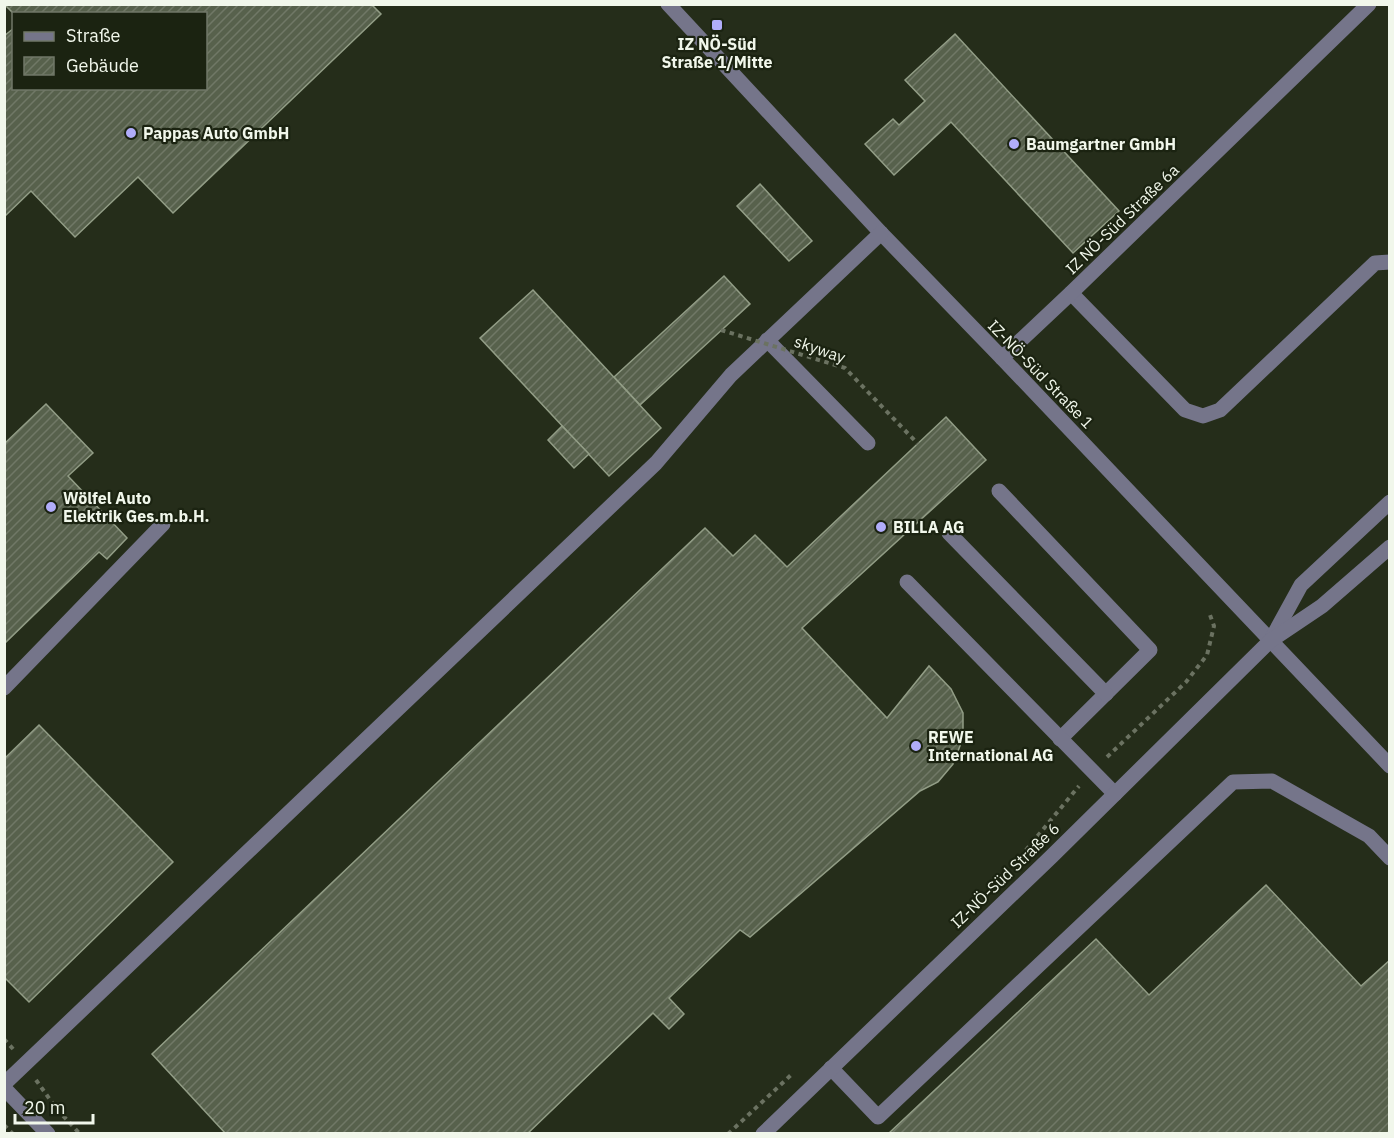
<svg xmlns="http://www.w3.org/2000/svg" width="1394" height="1138" font-family="'IBM Plex Sans',sans-serif">
	<style>
		.building { fill: url(#building-hatch); stroke: #929d86; stroke-width: 1.5 }
		.lines { fill: none; stroke-linecap: round; stroke-linejoin: round }
		.path { stroke: #6b7261; stroke-width: 4; stroke-dasharray: 4.5 4.5; stroke-linecap: butt }
		.minor { stroke: #75758a; stroke-width: 15 }
		.path-bridge { stroke: #6b7261; stroke-width: 4; stroke-dasharray: 4.5 4.5; stroke-linecap: butt }
		.poi-dot { fill: #b1adfa; stroke: #1b2311; stroke-width: 2 }
		.labels { text-anchor: middle; dominant-baseline: central; stroke-width: 4.5; stroke-linejoin: round; paint-order: stroke }
		.poi-label { font-size: 16px; font-weight: bold; fill: #f1f7eb; stroke: #1b2311; text-anchor: start }
		.street-label { font-size: 16px; fill: #f1f7eb; stroke: #1b2311 }
	</style>
	<defs>
		<pattern id="building-hatch" width="6" height="6" patternUnits="userSpaceOnUse" patternTransform="scale(1.5)"><rect width="6" height="6" fill="#57614c"/><path d="M-1 1l2-2M0 6l6-6M5 7l2-2" fill="none" stroke="#707866"/></pattern>
	</defs>
	<rect width="100%" height="100%" fill="#252d1a"/>
	<g class="building">
		<path d="M4,4H371L381,14L173,213L138,177L75,237L31,191L4,217V36L14,28V88H206V14H14Z"/>
		<path d="M955,34L1119,211L1073,253L951,122L894,175L865,144L893,119L899,125L925,101L905,80Z"/>
		<path d="M760,184L812,241L789,261L737,206Z"/>
		<path d="M724,276L750,304L640,405L614,377Z"/>
		<path d="M533,290L661,428L609,476L480,338Z"/>
		<path d="M46,404L93,453L68,476L127,538L107,559L99,552L4,644V444Z"/>
		<path d="M946,417L986,460L802,628L887,718L929,666L951,689L963,713V738L953,764L938,782L920,791L750,937L740,930L669,998L684,1014L669,1029L653,1013L527,1134H226L152,1054L705,528L733,556L755,535L787,567Z"/>
		<path d="M562,426L589,454L574,468L548,440Z"/>
		<path d="M39,725L173,862L29,1002L4,977V759Z"/>
		<path d="M1266,885L1361,986L1390,960V1134H888L1096,939L1149,995Z"/>
	</g>
	<g class="lines">
		<g class="path">
			<path d="M1107,757L1186,682L1207,655L1214,626L1210,615"/>
			<path d="M1026,850L1079,786"/>
			<path d="M4,1039L14,1050"/>
			<path d="M36,1080L56,1108L80,1134"/>
			<path d="M4,1125L13,1134"/>
			<path d="M728,1134L791,1075"/>
		</g>
		<g class="minor">
			<path d="M668,4L881,233L1002,358L1390,766"/>
			<path d="M1071,293L1185,410L1203,416L1220,410L1375,263L1390,262"/>
			<path d="M767,340L868,443"/>
			<path d="M1002,358L1071,293L1369,4"/>
			<path d="M999,491L1150,650L1060,739"/>
			<path d="M949,533L1106,694"/>
			<path d="M907,582L1115,794"/>
			<path d="M1272,638L1301,585L1390,502"/>
			<path d="M4,688L163,524"/>
			<path d="M831,1068L878,1117L1233,782L1272,781L1369,836L1390,858"/>
			<path d="M4,1084L656,463L731,375L881,233"/>
			<path d="M4,1088L48,1134"/>
			<path d="M763,1134L1052,856L1270,641L1322,606L1390,547"/>
		</g>
		<path class="path-bridge" d="M721,330L845,368L918,444"/>
	</g>
	<g class="poi-dot">
		<rect x="711" y="19" width="12" height="12" rx="3"/>
		<circle cx="131" cy="133" r="6"/>
		<circle cx="1014" cy="144" r="6"/>
		<circle cx="51" cy="507" r="6"/>
		<circle cx="881" cy="527" r="6"/>
		<circle cx="916" cy="746" r="6"/>
	</g>
	<g class="labels">
		<g class="poi-label">
			<text x="717" y="44" text-anchor="middle">IZ NÖ-Süd<tspan x="717" dy="18">Straße 1/Mitte</tspan></text>
			<text x="143" y="133">Pappas Auto GmbH</text>
			<text x="1026" y="144">Baumgartner GmbH</text>
			<text x="63" y="498">Wölfel Auto<tspan x="63" dy="18">Elektrik Ges.m.b.H.</tspan></text>
			<text x="893" y="527">BILLA AG</text>
			<text x="928" y="737">REWE<tspan x="928" dy="18">International AG</tspan></text>
		</g>
		<g class="street-label">
			<text transform="translate(1122 219) rotate(-44)">IZ NÖ-Süd Straße 6a</text>
			<text transform="translate(820 349) rotate(19)">skyway</text>
			<text transform="translate(1041 374) rotate(46)">IZ-NÖ-Süd Straße 1</text>
			<text transform="translate(1005 875) rotate(-44)">IZ-NÖ-Süd Straße 6</text>
		</g>
	</g>
	<rect width="1394" height="1138" fill="none" stroke="#f1f7eb" stroke-width="12"/>
	<rect x="12" y="12" width="195" height="78" fill="#1b2311" stroke="#717868" stroke-width="1.5"/>
	<rect x="24" y="32" width="30" height="9" fill="#75758a" stroke="#717868" stroke-width="1.5"/>
	<text x="66" y="42" font-size="18" fill="#f1f7eb">Straße</text>
	<rect x="24" y="57" width="30" height="18" fill="url(#building-hatch)" stroke="#717868" stroke-width="1.5"/>
	<text x="66" y="72" font-size="18" fill="#f1f7eb">Gebäude</text>
	<path d="M15 1114v9h78v-9" fill="none" stroke="#f1f7eb" stroke-width="3"/>
	<text x="24" y="1114" font-size="18" fill="#f1f7eb" stroke="#1b2311" stroke-width="4.5" paint-order="stroke">20 m</text>
</svg>
